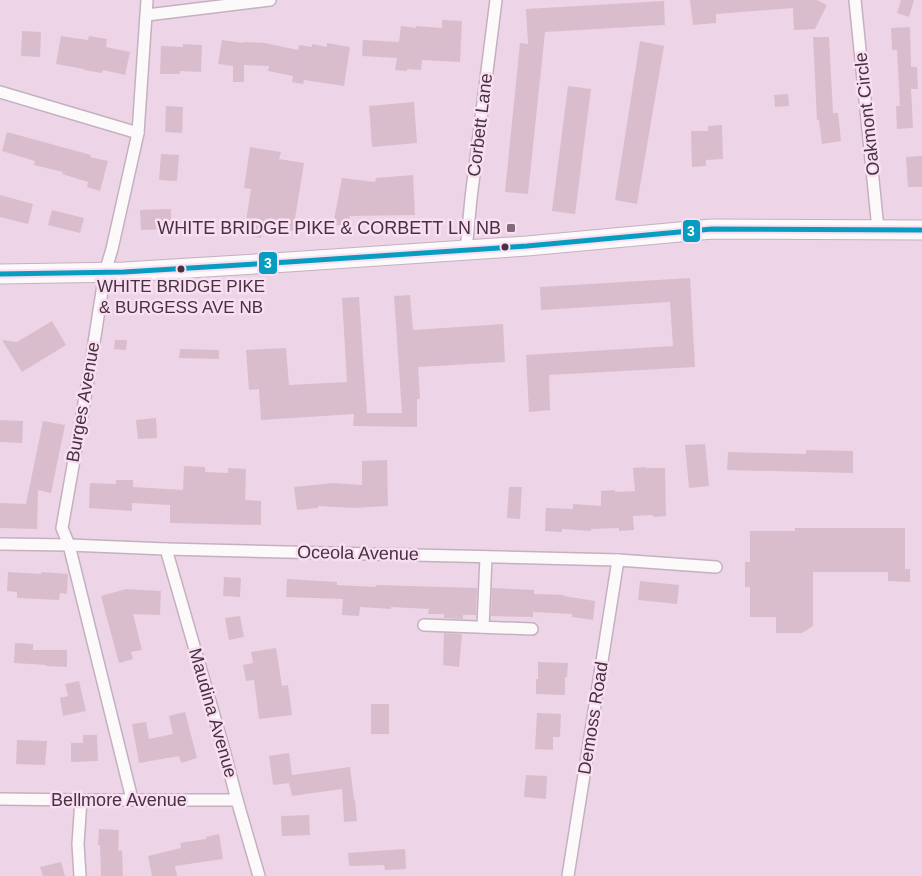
<svg xmlns="http://www.w3.org/2000/svg" width="922" height="876" font-family="Arial,sans-serif">
	<style>
		.building { fill: #dabdcd }
		.lines { fill: none; stroke-linecap: round; stroke-linejoin: round }
		.minor-casing { stroke: #c4b1bf; stroke-width: 14 }
		.primary-casing { stroke: #c4b1bf; stroke-width: 21 }
		.minor { stroke: #fcf9fb; stroke-width: 11 }
		.primary { stroke: #fcf9fb; stroke-width: 19 }
		.bus-1-casing { stroke: #fadef2; stroke-width: 9 }
		.bus-1 { stroke: #079dc0; stroke-width: 5 }
		.poi-dot { fill: #806b7a; stroke: #fadef2; stroke-width: 2 }
		.bus-dot { fill: #453340; stroke: #fadef2; stroke-width: 2 }
		.labels { text-anchor: middle; dominant-baseline: central; stroke-width: 5; stroke-linejoin: round; paint-order: stroke }
		.bus-label { font-size: 17px; fill: #453340; stroke: #fadef2 }
		.street-label { font-size: 18px; fill: #453340; stroke: #fadef2 }
		.poi-label { font-size: 18px; fill: #453340; stroke: #fadef2; text-anchor: end }
		.line-badge { stroke: #fadef2; stroke-width: 2 }
		.badge-label { font-size: 14px; text-anchor: middle; font-weight: bold; fill: #fff }
	</style>
	<rect width="100%" height="100%" fill="#eed4e7"/>
	<g class="building">
		<path d="M690,0H817L827,5L815,29L794,30L793,8L716,14V23L693,25Z"/>
		<path d="M901,0H914L909,17L897,13Z"/>
		<path d="M664,1L665,25L545,32L528,194L505,192L520,43L528,44L526,9Z"/>
		<path d="M442,20L462,21L460,62L422,60L421,70L407,69V71L395,70L397,58L362,56L363,40L399,42L401,26L416,28V26L442,28Z"/>
		<path d="M910,27L911,67H917L918,89H911L913,128L897,129L896,106H900L897,50H892L891,28Z"/>
		<path d="M22,31L41,32L40,57L21,56Z"/>
		<path d="M61,36L88,40L89,36L107,39L106,47L130,52L125,75L103,70L102,73L84,70V69L56,64Z"/>
		<path d="M813,37H829L833,113H838L841,141L822,144L819,120H817Z"/>
		<path d="M222,40L243,43V42L265,43L298,50L299,45L312,47V44L327,47V43L350,47L344,86L304,80L303,84L292,82L293,76L268,71L269,66L244,65V82H233V66L218,64Z"/>
		<path d="M640,41L664,46L637,204L615,200Z"/>
		<path d="M183,44L202,45L201,72L180,71V74H160L161,46L183,47Z"/>
		<path d="M568,86L591,89L575,214L552,211Z"/>
		<path d="M788,94L789,106L775,107L774,95Z"/>
		<path d="M414,102L417,143L372,147L369,106Z"/>
		<path d="M166,106L183,107L182,133L165,132Z"/>
		<path d="M722,125L723,159L706,160V166L692,167L691,131H708V126Z"/>
		<path d="M7,132L91,155L90,157L108,161L100,191L87,187L88,182L62,174L63,172L34,165L35,161L2,151Z"/>
		<path d="M250,147L281,152L279,159L304,163L293,231L263,227L261,238L244,235L251,189L244,188Z"/>
		<path d="M161,154L179,155L177,181L159,180Z"/>
		<path d="M922,156V187H908L906,157Z"/>
		<path d="M413,175L415,215L350,216L348,225H333L342,178L375,182L376,178Z"/>
		<path d="M0,195L33,204L28,224L0,217Z"/>
		<path d="M171,209V229L141,230L140,210Z"/>
		<path d="M52,210L84,218L80,233L48,225Z"/>
		<path d="M690,278L695,367L549,375L550,410L529,412L526,355L673,346L670,302L541,310L540,287Z"/>
		<path d="M410,295L413,330L503,324L505,362L418,367L420,399H417V427L353,426L354,414L261,420L259,389L249,390L246,350L286,348L289,385L347,382L342,298L359,297L367,413H402L394,296Z"/>
		<path d="M52,321L66,345L22,372L2,340L17,342Z"/>
		<path d="M115,340H127L126,350L114,349Z"/>
		<path d="M180,349L219,350V359L179,358Z"/>
		<path d="M156,418L157,438L138,439L136,420Z"/>
		<path d="M0,420L23,421L22,443L0,442Z"/>
		<path d="M43,421L65,425L51,493L38,490L37,529L0,528V503L26,504Z"/>
		<path d="M705,444L709,486L689,488L685,445Z"/>
		<path d="M806,450L853,451V473L727,470L728,452L806,454Z"/>
		<path d="M387,460L388,506L353,508L318,506V508L297,510L294,487L333,483L362,485V461Z"/>
		<path d="M184,466L205,467V472L228,473V468L246,469L245,500L261,501V525L170,523V505L132,503V511L89,508L90,483L116,484V480H133V487L183,490Z"/>
		<path d="M646,467V468H665L666,516L653,517V515L633,516L634,530L619,531V528L591,529V531L562,529V532L545,531L546,508L573,509V504L601,506V491L615,490V492L635,491L633,468Z"/>
		<path d="M509,487H522L520,519L507,518Z"/>
		<path d="M795,528H905V569H910V582L888,581V572H813V626L802,633H776V617H750V587H745V562H750V531H795Z"/>
		<path d="M8,572L41,574V572L68,574L67,594L60,593L59,600L17,598V592L7,591Z"/>
		<path d="M224,577L241,578L240,597L223,596Z"/>
		<path d="M287,579L337,582V585L376,587V585L477,588L476,615H463V619L444,618V614H428L429,609L391,607V609L360,607L359,616L342,615L343,599L286,597Z"/>
		<path d="M640,581L679,585L677,604L638,600Z"/>
		<path d="M492,588L534,590V594L564,595V596L595,601L593,620L572,617V614L533,612V617L491,616Z"/>
		<path d="M126,589L161,591L160,615L133,614L142,650L131,652L133,659L119,663L101,596Z"/>
		<path d="M240,616L244,637L229,640L225,618Z"/>
		<path d="M444,633L462,634L459,667L443,665Z"/>
		<path d="M15,643L33,644V650H67V667L46,666V665L14,663Z"/>
		<path d="M276,648L282,686L288,685L292,715L259,719L254,680L246,681L243,665L253,663L251,652Z"/>
		<path d="M538,662L568,663L567,677H565V695L536,694V679H538Z"/>
		<path d="M79,681L86,711L63,716L60,698L68,696L65,684Z"/>
		<rect x="371" y="704" width="18" height="30"/>
		<path d="M185,712L197,758L181,763L179,756L139,763L132,724L146,722L149,739L173,734L169,716Z"/>
		<path d="M537,713L561,714L560,737H553V750L535,749Z"/>
		<path d="M83,735H97L98,761L71,762V743H83Z"/>
		<path d="M17,740L47,741L45,765L16,764Z"/>
		<path d="M289,753L292,775L350,767L354,800L355,799L357,821L344,822L342,789L292,796L289,783L273,785L269,756Z"/>
		<path d="M526,775L547,776L546,799L524,797Z"/>
		<path d="M309,815L310,835L282,836L281,816Z"/>
		<path d="M99,829L119,830L118,851L122,850L123,876H101L100,845H98Z"/>
		<path d="M219,834L223,859L175,866L177,876H152L148,856L181,848L180,843L206,839V837Z"/>
		<path d="M405,849L406,869L385,870L384,865L349,866L348,853Z"/>
		<path d="M61,862L65,876H43L40,867Z"/>
	</g>
	<g class="lines">
		<defs>
			<g id="minor">
				<path d="M855,0L878,229"/>
				<path d="M147,15L270,0"/>
				<path d="M0,92L138,133"/>
				<path d="M466,250L471,198L496,0"/>
				<path d="M0,544L69,545L166,549L618,560L716,567"/>
				<path d="M166,549L224,750L237,800L259,876"/>
				<path d="M424,625L532,629"/>
				<path d="M483,627L486,557"/>
				<path d="M0,799L81,800H237"/>
				<path d="M132,799L69,545L62,528L89,375L105,272L112,249L138,133L147,0"/>
				<path d="M80,876L78,844L81,800"/>
				<path d="M568,876L618,560"/>
			</g>
			<path id="primary" d="M0,274L124,272L288,262L527,246L712,229L922,230"/>
		</defs>
		<use href="#minor" class="minor-casing"/>
		<use href="#primary" class="primary-casing"/>
		<use href="#minor" class="minor"/>
		<use href="#primary" class="primary"/>
		<defs>
			<path id="bus-1" d="M0,274L124,272L288,262L527,246L712,229L922,230"/>
		</defs>
		<use href="#bus-1" class="bus-1-casing"/>
		<use href="#bus-1" class="bus-1"/>
	</g>
	<rect class="poi-dot" x="506" y="223" width="10" height="10" rx="2.5"/>
	<g class="bus-dot">
		<circle cx="505" cy="247" r="4.5"/>
		<circle cx="181" cy="269" r="4.5"/>
	</g>
	<g class="labels">
		<g class="bus-label">
			<text x="181" y="286">WHITE BRIDGE PIKE<tspan x="181" dy="21">&amp; BURGESS AVE NB</tspan></text>
		</g>
		<g class="street-label">
			<text transform="translate(867 114) rotate(-96)">Oakmont Circle</text>
			<text transform="translate(480 125) rotate(-83)">Corbett Lane</text>
			<text transform="translate(83 402) rotate(-80)">Burges Avenue</text>
			<text transform="translate(358 553) rotate(1)">Oceola Avenue</text>
			<text transform="translate(213 713) rotate(74)">Maudina Avenue</text>
			<text transform="translate(593 718) rotate(-81)">Demoss Road</text>
			<text x="119" y="800">Bellmore Avenue</text>
		</g>
		<g class="poi-label">
			<text x="501" y="228">WHITE BRIDGE PIKE &amp; CORBETT LN NB</text>
		</g>
	</g>
	<g class="line-badge">
		<rect x="682" y="219" width="19" height="24" rx="5" fill="#079dc0"/>
		<rect x="258" y="251" width="20" height="24" rx="5" fill="#079dc0"/>
	</g>
	<g class="badge-label">
		<text x="691" y="236">3</text>
		<text x="268" y="268">3</text>
	</g>
</svg>
